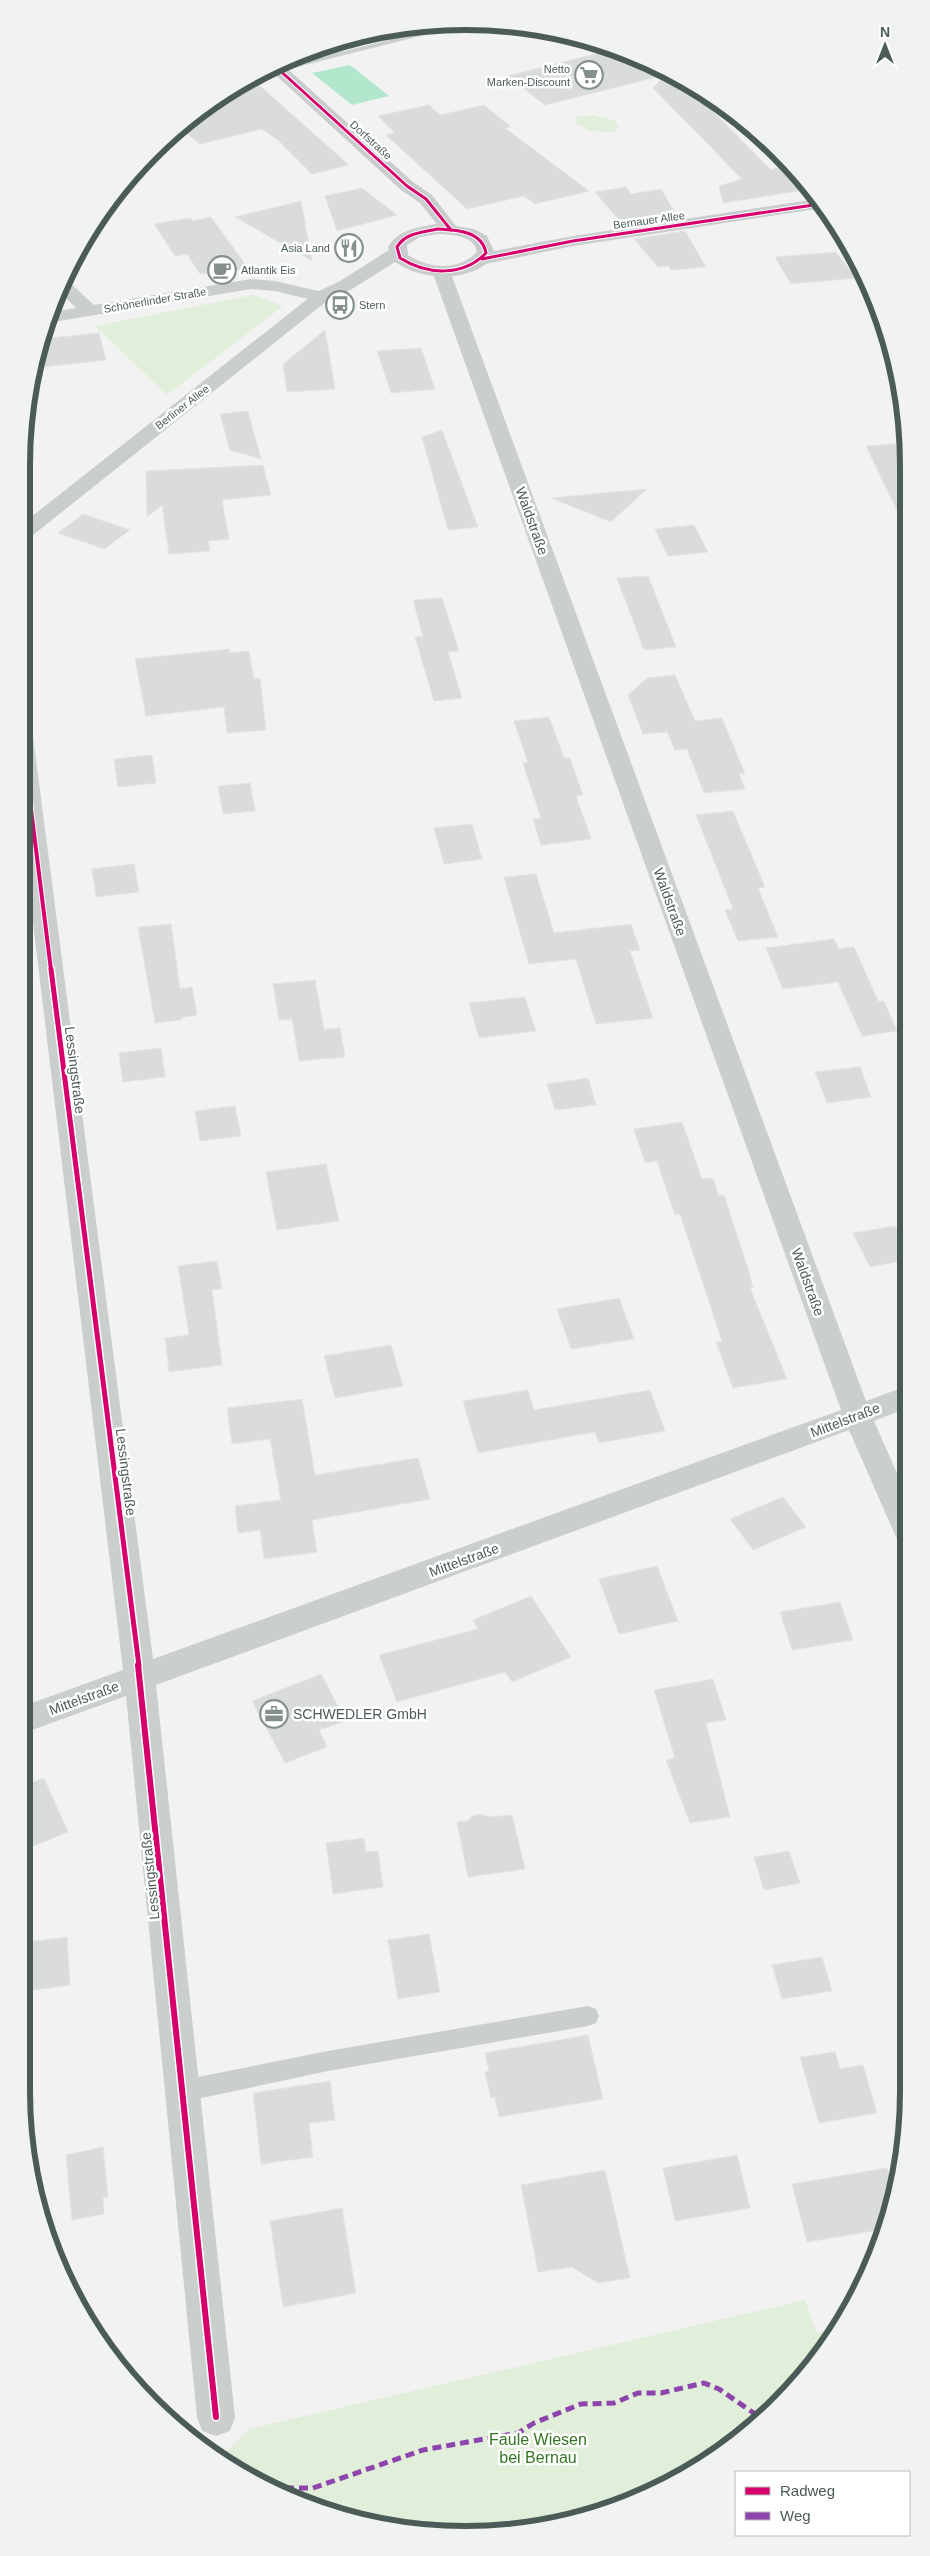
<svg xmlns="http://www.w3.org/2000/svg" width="930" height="2556" font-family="Helvetica,sans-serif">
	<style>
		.green { fill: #e0eeda }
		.water { fill: #b3e7cd }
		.building { fill: #dadbdb; stroke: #e4e4e4 }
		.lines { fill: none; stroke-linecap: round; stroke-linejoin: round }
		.lane { fill: #cacecd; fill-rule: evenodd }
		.street { fill: #cacecd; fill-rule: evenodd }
		.secondary { fill: #cacdcd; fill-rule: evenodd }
		.quiet { stroke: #8e44ad; stroke-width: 5; stroke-dasharray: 9 5; stroke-linecap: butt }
		.cycleway-far3-casing { stroke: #fff; stroke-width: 5 }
		.cycleway-far2-casing { stroke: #fff; stroke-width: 6 }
		.cycleway-far1-casing { stroke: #fff; stroke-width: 8 }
		.cycleway-casing { stroke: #fff; stroke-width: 9 }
		.cycleway-far3 { stroke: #d6006c; stroke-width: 3 }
		.cycleway-far2 { stroke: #d6006c; stroke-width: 4 }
		.cycleway-far1 { stroke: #d6006c; stroke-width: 5 }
		.cycleway { stroke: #d6006c; stroke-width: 6 }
		.labels { text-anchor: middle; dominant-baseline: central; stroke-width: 5; stroke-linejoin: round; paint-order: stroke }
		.far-poi-label { font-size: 11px; fill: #4b5c58; stroke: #fff; text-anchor: end }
		.far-street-label { font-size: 11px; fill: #4b5c58; stroke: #fff }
		.street-label { font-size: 14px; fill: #4b5c58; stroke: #fff }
		.poi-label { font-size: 14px; fill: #4b5c58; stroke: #fff; text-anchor: start }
		.near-park-label { font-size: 16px; fill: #347623; stroke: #fff }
		.rim { fill: none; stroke: #4b5c58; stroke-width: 6 }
	</style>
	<rect width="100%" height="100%" fill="#f2f2f2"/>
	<g class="green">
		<path d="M593,115L615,121L619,128L613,132L590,131L577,124L576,117Z"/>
		<path d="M253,295L283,306L167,395L95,326Z"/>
		<path d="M805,2300L817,2333L838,2328L817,2361L711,2460L635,2501L552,2526L407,2531L323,2511L243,2475L221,2457L249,2429Z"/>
	</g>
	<path class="water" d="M350,65L389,96L352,105L312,73Z"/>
	<g class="building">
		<path d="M611,50L665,75L545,105L507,76Z"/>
		<path d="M666,75L686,84L771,170L789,164L799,173L810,189L723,203L719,186L742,179L653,88Z"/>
		<path d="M250,77L349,165L312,174L279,141L262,129L200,144L179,127Z"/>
		<path d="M429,105L440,115L484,105L511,127L505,128L589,191L535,204L524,196L467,209L386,135L395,133L378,116Z"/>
		<path d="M626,187L631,194L661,189L678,218L624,226L595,192Z"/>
		<path d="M362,188L397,215L337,231L325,196Z"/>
		<path d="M301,201L312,261L235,217Z"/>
		<path d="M211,217L248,268L208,276L205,273L200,274L187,254L175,256L154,224L191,218L193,221Z"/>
		<path d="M685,231L706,267L671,270L669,266L658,267L634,239Z"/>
		<path d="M836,252L856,278L791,284L775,257Z"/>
		<path d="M325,330L335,389L287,392L283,364Z"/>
		<path d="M99,333L106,360L34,368L41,339Z"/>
		<path d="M421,348L435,389L391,393L377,351Z"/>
		<path d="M248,411L261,459L230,450L220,414Z"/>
		<path d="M442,430L478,527L448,530L422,437Z"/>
		<path d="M905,443V527L866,446Z"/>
		<path d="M263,465L271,495L222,500L229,539L208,541L210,551L169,554L162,505L147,517L146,471Z"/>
		<path d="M647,489L611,522L551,498Z"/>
		<path d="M83,514L130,530L104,549L58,533Z"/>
		<path d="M694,525L708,552L668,556L655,529Z"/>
		<path d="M648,576L676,647L644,650L617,578Z"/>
		<path d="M442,598L459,651L448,652L462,698L434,701L415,637L423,636L413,600Z"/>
		<path d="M230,649V653L249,651L254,679L260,678L266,730L227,733L224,707L146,716L135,659Z"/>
		<path d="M675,675L695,721L722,718L745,774H739L745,789L704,793L687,749L675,750L667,732L643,734L628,695L647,678Z"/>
		<path d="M549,717L564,758H570L583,795L576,796L591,839L541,845L533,819L541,818L523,763L528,762L514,721Z"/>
		<path d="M152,755L156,783L118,787L114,759Z"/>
		<path d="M250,783L255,811L223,814L218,786Z"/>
		<path d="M733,811L765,887L758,888L778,937L738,941L725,910L733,909L696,815Z"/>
		<path d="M472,824L482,859L444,864L434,828Z"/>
		<path d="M134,864L139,892L96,897L92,869Z"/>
		<path d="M536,874L554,933L631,924L640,950L630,951L653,1018L596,1024L576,959L529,964L504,877Z"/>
		<path d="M171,924L180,989L192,987L197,1015L184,1017L180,1020L155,1023L138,927Z"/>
		<path d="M834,939L839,949L854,947L878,1001H884L897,1031L862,1036L838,982L783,989L766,948Z"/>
		<path d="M315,980L324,1029L340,1028L345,1057L299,1061L292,1019L279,1020L273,984Z"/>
		<path d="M525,997L536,1031L479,1038L469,1003Z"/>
		<path d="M161,1048L165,1077L123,1082L119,1053Z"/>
		<path d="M860,1067L871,1097L827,1103L815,1072Z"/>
		<path d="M588,1078L596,1105L555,1110L547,1084Z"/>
		<path d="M235,1106L241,1136L200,1141L195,1111Z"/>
		<path d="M682,1122L702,1179L713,1178L719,1196L724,1195L749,1272L753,1288H750L787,1379L733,1388L716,1342L722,1341L680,1214L675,1215L657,1161L645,1163L634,1129Z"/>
		<path d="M326,1164L339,1221L277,1230L266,1172Z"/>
		<path d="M895,1226L907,1249V1260L870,1267L853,1233Z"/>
		<path d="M217,1261L222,1289L212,1290L222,1365L169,1372L165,1338L189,1335L178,1266Z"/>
		<path d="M619,1298L634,1339L571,1349L557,1309Z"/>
		<path d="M391,1345L403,1386L335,1398L324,1356Z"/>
		<path d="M528,1390L534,1410L650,1390L665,1431L599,1443L595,1432L478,1453L463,1401Z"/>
		<path d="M302,1399L315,1475L418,1458L430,1499L312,1520L317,1552L264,1559L260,1530L238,1533L235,1506L281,1500L270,1439L232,1444L227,1408Z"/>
		<path d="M783,1497L806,1527L753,1550L730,1519Z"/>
		<path d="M657,1566L678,1621L619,1634L599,1579Z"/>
		<path d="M531,1596L571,1657L512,1682L505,1672L397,1702L379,1655L478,1629L473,1620Z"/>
		<path d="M840,1602L853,1640L792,1650L780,1612Z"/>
		<path d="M321,1674L346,1721L319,1730L327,1747L285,1763L252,1701Z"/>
		<path d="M713,1679L726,1720L706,1723L730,1817L690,1823L666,1760L675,1758L654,1690Z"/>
		<path d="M44,1778L68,1832L21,1851V1787Z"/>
		<path d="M481,1814L489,1817L512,1815L525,1869L468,1877L457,1822L468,1821L472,1816Z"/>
		<path d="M364,1838L366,1852L378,1851L383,1887L333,1894L326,1843Z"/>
		<path d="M789,1851L800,1883L764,1890L754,1857Z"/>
		<path d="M429,1934L440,1992L398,1999L388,1940Z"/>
		<path d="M67,1937L70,1985L21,1992V1943Z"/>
		<path d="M822,1957L832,1991L782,1999L772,1965Z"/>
		<path d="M588,2035L603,2099L499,2117L495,2097L491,2098L485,2072L489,2071L485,2053Z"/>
		<path d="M835,2052L840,2069L863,2065L877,2113L819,2123L800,2057Z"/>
		<path d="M330,2081L335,2120L309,2123L313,2157L261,2164L253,2093Z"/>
		<path d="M103,2147L108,2197H103L104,2214L72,2220L66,2155Z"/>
		<path d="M737,2155L750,2208L675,2221L663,2168Z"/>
		<path d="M887,2168L895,2195L885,2229L807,2242L792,2184Z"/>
		<path d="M605,2170L630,2278L598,2283L572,2267L538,2272L521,2185Z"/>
		<path d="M342,2208L356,2293L283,2307L270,2221Z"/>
	</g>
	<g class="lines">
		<g class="lane">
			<path d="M472,23L277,72L272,69L453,24Z"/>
			<path d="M588,2006L596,2009L599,2016L596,2023L588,2026L328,2071L183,2102L175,2099L172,2091L175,2083L183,2080L328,2051Z"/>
		</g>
		<g class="street">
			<path d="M441,266L447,267L450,271L866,1401L907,1386V1408L874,1421L907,1496V1541L896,1537L849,1430L156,1685L235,2417L230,2431L216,2436L202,2431L197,2417L126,1696L21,1734V1707L123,1670L21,823V722L29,724L32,729L153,1659L841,1410L432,271L435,267Z"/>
			<path d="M63,279L67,280L94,305L251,279L275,281L327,293L330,297L327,301L321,302L275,291L251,289L47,323L51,312L76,308L59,291Z"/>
		</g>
		<path class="secondary" d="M281,63L413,182L432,195L456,226L474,229L487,236L494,251L573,236L817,199L823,208L573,246L486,264C460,283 420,279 395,262L352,289L327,301L28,539L21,541V525L315,293L340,281L389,250L388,247C399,229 418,227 437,224L420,203L401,190L269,69ZM438,234C453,235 474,235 477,252C459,271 429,269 408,255L407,245L420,237Z"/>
		<path class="quiet" d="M271,2488H313L423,2450L518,2433L534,2423L581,2404L614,2403L638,2393H661L704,2383L719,2389L758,2416"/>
		<defs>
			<g id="cycleway-far3">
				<path d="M275,66L407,186L426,199L451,230"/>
				<path d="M438,229C457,230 482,231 486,253C463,277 427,275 400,258L397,247C405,233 423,232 438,229Z"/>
				<path d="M482,259L573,241L820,204"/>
			</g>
			<path id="cycleway-far2" d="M21,729L51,970"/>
			<path id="cycleway-far1" d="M51,969L139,1666"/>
			<path id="cycleway" d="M138,1665L216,2417"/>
		</defs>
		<use href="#cycleway-far3" class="cycleway-far3-casing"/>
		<use href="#cycleway-far2" class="cycleway-far2-casing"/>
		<use href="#cycleway-far1" class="cycleway-far1-casing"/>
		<use href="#cycleway" class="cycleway-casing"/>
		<use href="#cycleway-far3" class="cycleway-far3"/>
		<use href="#cycleway-far2" class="cycleway-far2"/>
		<use href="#cycleway-far1" class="cycleway-far1"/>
		<use href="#cycleway" class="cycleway"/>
	</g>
	<defs>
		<symbol id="supermarket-ring" viewBox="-11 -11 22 22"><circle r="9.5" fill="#fff" stroke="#85908e" stroke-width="1.5"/><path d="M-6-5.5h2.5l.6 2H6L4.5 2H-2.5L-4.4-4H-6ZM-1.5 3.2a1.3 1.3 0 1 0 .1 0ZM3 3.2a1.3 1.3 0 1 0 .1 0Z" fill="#85908e"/></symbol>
		<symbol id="restaurant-ring" viewBox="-11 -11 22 22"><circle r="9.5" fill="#fff" stroke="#85908e" stroke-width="1.5"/><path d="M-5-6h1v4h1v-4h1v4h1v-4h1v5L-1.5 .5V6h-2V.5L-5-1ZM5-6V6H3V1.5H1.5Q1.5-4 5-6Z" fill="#85908e"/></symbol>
		<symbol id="cafe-ring" viewBox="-11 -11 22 22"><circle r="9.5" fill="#fff" stroke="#85908e" stroke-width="1.5"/><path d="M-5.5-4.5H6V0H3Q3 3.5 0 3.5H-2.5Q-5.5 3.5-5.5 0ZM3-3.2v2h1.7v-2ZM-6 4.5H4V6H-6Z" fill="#85908e"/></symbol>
		<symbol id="bus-ring" viewBox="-11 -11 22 22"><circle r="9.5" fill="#fff" stroke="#85908e" stroke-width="1.5"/><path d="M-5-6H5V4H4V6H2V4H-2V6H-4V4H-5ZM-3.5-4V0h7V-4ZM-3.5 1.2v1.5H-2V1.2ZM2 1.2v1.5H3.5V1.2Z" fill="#85908e"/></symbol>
		<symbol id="office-ring" viewBox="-11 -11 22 22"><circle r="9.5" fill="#fff" stroke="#85908e" stroke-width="1.5"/><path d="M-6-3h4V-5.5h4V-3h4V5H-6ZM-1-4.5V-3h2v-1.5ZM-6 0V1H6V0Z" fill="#85908e"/></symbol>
	</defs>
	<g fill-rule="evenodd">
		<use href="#supermarket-ring" x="573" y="59" width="32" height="32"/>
		<use href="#restaurant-ring" x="333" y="232" width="32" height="32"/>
		<use href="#cafe-ring" x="206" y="254" width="32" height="32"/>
		<use href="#bus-ring" x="324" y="289" width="32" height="32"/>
		<use href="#office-ring" x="258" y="1698" width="32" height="32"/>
	</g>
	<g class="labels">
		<g class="far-poi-label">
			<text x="570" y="69">Netto<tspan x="570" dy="13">Marken-Discount</tspan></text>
			<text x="330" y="248">Asia Land</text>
			<text x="241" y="270" text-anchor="start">Atlantik Eis</text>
			<text x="359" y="305" text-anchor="start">Stern</text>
		</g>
		<g class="far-street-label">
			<text transform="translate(371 140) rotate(42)">Dorfstraße</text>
			<text transform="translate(649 220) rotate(-8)">Bernauer Allee</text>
			<text transform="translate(155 300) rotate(-10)">Schönerlinder Straße</text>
			<text transform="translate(182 407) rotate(-38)">Berliner Allee</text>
		</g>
		<g class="street-label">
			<text transform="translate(532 521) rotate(70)">Waldstraße</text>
			<text transform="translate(670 902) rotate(70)">Waldstraße</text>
			<text transform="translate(75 1070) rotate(83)">Lessingstraße</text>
			<text transform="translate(808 1282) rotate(70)">Waldstraße</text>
			<text transform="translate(845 1420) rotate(-21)">Mittelstraße</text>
			<text transform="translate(126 1472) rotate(83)">Lessingstraße</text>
			<text transform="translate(464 1560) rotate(-20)">Mittelstraße</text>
			<text transform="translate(84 1698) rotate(-20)">Mittelstraße</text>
			<text transform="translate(150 1876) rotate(-96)">Lessingstraße</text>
		</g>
		<g class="poi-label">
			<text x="293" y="1714">SCHWEDLER GmbH</text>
		</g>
		<g class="near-park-label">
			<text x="538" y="2439">Faule Wiesen<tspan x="538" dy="18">bei Bernau</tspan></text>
		</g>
	</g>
	<path d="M0 0H930V2556H0ZM465 30H465A435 435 0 0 1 900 465V2091A435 435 0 0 1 465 2526H465A435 435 0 0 1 30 2091V465A435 435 0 0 1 465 30Z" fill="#f1f2f2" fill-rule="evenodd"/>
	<path class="rim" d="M465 30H465A435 435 0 0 1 900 465V2091A435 435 0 0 1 465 2526H465A435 435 0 0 1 30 2091V465A435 435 0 0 1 465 30Z"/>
	<rect x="735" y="2471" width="175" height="65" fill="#ffffff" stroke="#b7bebc"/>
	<rect x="745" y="2487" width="25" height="8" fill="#d6006c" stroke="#b7bebc"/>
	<text x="780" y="2496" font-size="15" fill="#4b5c58">Radweg</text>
	<rect x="745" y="2512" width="25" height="8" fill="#8e44ad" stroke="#b7bebc"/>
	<text x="780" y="2521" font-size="15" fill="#4b5c58">Weg</text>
	<g transform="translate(885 45)" stroke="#ffffff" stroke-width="4" paint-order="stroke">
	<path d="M0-4L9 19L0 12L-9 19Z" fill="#4b5c58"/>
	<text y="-8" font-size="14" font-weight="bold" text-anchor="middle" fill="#4b5c58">N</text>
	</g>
</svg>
